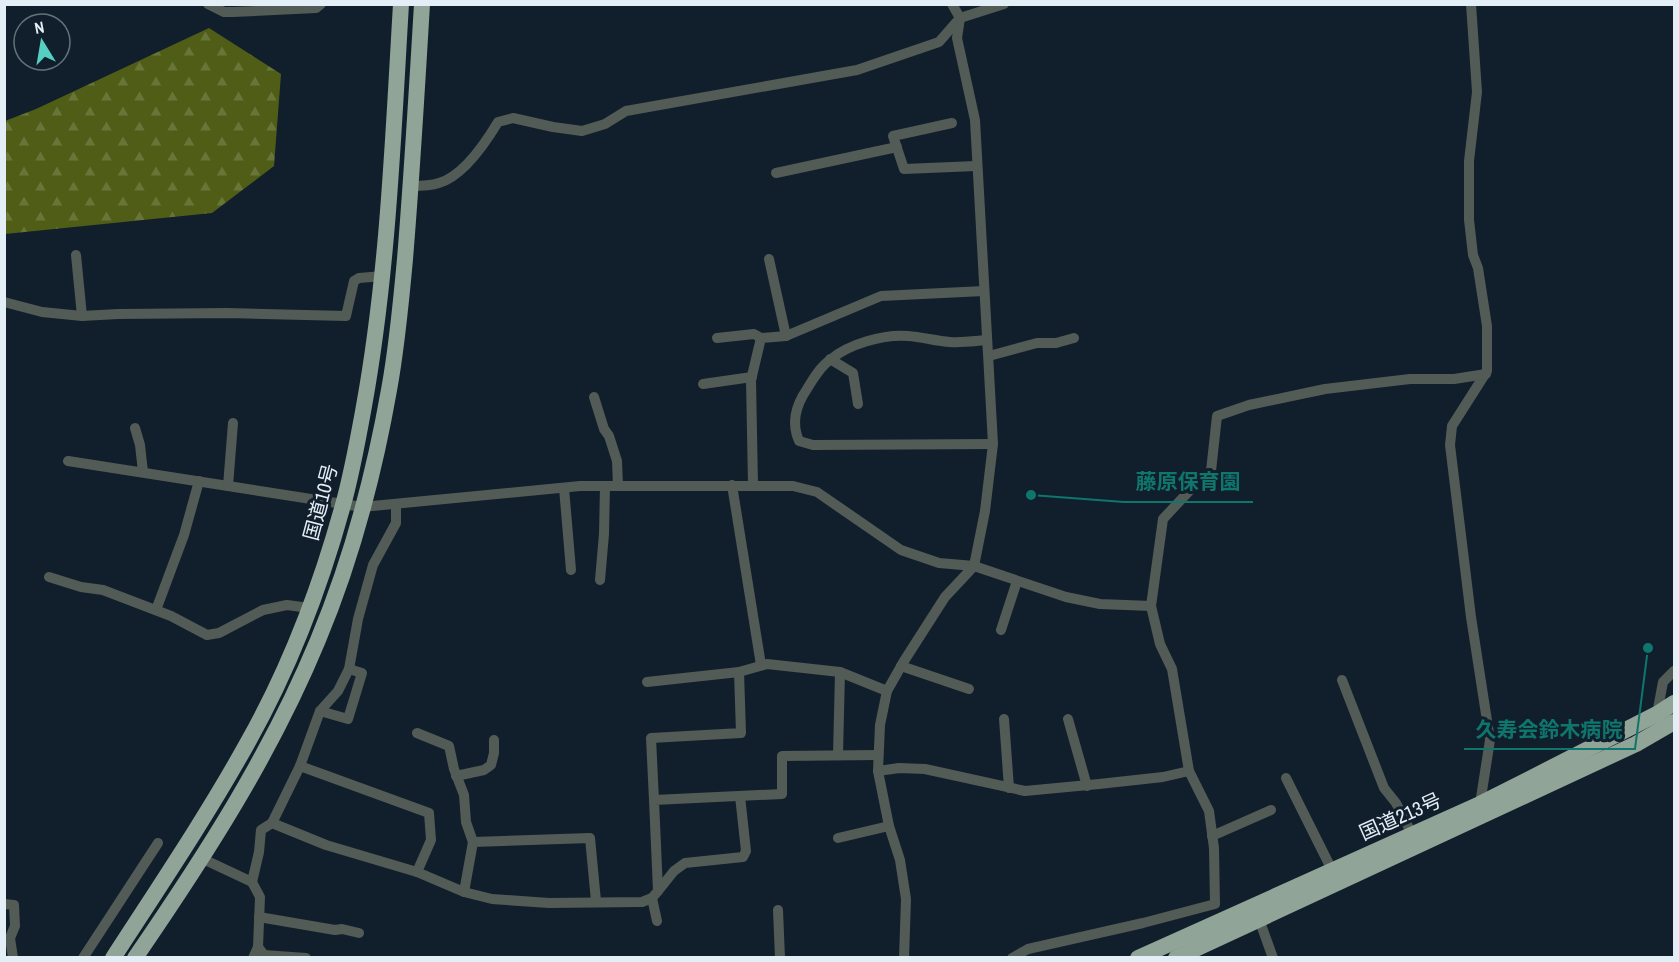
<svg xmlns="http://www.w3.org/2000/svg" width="1679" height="962" font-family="'Archivo Narrow','Noto Sans JP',sans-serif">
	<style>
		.forest { fill: url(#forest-firs) }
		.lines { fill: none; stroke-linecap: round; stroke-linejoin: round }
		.minor { stroke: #525b55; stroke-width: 10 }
		.trunk { stroke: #91a498; stroke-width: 16 }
		.labels { text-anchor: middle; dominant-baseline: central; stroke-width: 6; stroke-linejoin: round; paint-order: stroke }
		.street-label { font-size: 20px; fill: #e4eef6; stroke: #101f2b }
		.leader { fill: none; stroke: #0f766e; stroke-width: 2 }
		.callout-dot { fill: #0f766e; stroke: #101f2b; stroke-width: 2 }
		.callout-label { font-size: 21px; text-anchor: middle; font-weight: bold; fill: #0f766e; stroke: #101f2b; stroke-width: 6; stroke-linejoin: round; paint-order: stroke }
	</style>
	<defs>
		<pattern id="forest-firs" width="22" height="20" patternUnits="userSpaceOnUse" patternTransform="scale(1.5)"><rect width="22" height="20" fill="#4f5d17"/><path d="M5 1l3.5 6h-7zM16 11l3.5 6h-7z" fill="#687539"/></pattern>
	</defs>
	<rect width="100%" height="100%" fill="#101f2b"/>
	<path class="forest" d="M209,28L281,74L274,166L212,213L5,234V121L36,109Z"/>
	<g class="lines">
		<g class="minor">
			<path d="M208,4L224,12H233L316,8L321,4"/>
			<path d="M1471,4L1477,92L1469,161V220L1473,255L1478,268L1487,326V371L1452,426L1450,445L1471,617L1490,740L1480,804"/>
			<path d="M952,123L893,136L904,169L976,166"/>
			<path d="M776,173L897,147"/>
			<path d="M411,186C420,186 430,186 439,183C463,176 486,142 498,122L513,118L553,127L582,131L605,124L626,111L857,70L939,42L960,18L1004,4"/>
			<path d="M76,255L82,316"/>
			<path d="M769,259L786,336"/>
			<path d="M4,302L42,312L82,316L118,314L228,313L346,316L354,281L359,278L383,276"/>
			<path d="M717,338L754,334L761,338"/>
			<path d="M987,340C975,341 961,343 950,342C936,341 922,337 908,336C884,334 848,344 830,360C820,367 813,379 807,389C796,405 791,423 799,441L813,445L993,444"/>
			<path d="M989,356L1037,343H1056L1074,338"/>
			<path d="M830,359L853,373L858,404"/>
			<path d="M703,384L752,377"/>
			<path d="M594,397L604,429L609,436L617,461L618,486"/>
			<path d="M135,428L140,445L143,472"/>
			<path d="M68,461L362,507L580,486H793L817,492L901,550L939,563L974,566L1066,597L1100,604L1151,606"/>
			<path d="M732,485L761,665"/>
			<path d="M753,485L751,380L761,338L786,336L881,296L984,291"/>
			<path d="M228,486L233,423"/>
			<path d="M564,488L571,570"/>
			<path d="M49,577L81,587L103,590L171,616L207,635L219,633L263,610L287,605L309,608"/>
			<path d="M600,580L604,534L605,486"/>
			<path d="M156,610L184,535L199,481"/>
			<path d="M1001,630L1017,581"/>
			<path d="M901,666L969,689"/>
			<path d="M739,672L767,664L840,672L887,691"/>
			<path d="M1342,680L1384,788L1396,803L1412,834"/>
			<path d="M647,682L739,672L741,733L651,738L654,800"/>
			<path d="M320,711L348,719L362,673L349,669"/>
			<path d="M1657,714L1663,682L1674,671"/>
			<path d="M1004,719L1009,788"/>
			<path d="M1068,719L1087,786"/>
			<path d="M417,733L449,746L454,769L464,795L466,822L473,842"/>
			<path d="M838,755L840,672"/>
			<path d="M300,766L429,813L431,840L417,872"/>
			<path d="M878,771L899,768L925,769L1025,791L1099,784L1163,777L1189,771"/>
			<path d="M456,776L484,770L491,765L494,753V740"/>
			<path d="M1286,778L1332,870"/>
			<path d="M272,823L300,766L320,711L338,691L349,669L358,619L373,565L396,523V504"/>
			<path d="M1212,836L1271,810"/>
			<path d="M838,838L889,826"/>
			<path d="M203,859L252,882L259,852L261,830L272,823L326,845L417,872L464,892L492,899L549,903L642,902L652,898L658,891L654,800L782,794V756L878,755"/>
			<path d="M252,882L260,897L258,947L253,958"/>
			<path d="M658,891L674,871L685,863L743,857L746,851L740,796"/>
			<path d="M464,892L473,842L590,838L596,901"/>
			<path d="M652,898L657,921"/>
			<path d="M4,904L14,905L15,926L10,938L13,958"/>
			<path d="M778,910L780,958"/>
			<path d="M259,917L335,930L342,929L359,933"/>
			<path d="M1259,919L1273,958"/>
			<path d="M258,947L264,955L306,958"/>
			<path d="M83,958L158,843"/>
			<path d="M904,958L906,899L900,860L889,826L878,771L880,725L887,691L904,661L945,597L974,566L985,511L993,444L975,120L957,38L960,18L952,4"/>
			<path d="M1012,958L1028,949L1143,923L1215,904L1214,848L1209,811L1189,771L1172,669L1160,644L1151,606L1163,519L1192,488L1211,471L1217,416L1249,405L1325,389L1410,379H1454L1486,374"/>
		</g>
		<g class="trunk">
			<path d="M113,958C159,887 207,816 248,742C289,669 321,585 343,505C352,473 358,439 364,406C388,273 393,138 401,4"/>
			<path d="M135,958C205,856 271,754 318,640C351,561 374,475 389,390C397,347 401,303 405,259C412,174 417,89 422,4"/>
			<path d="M1138,958L1480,804L1657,714L1674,703"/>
			<path d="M1176,958L1636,744L1674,722"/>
		</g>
	</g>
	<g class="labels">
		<g class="street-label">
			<text transform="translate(320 502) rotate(-75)">国道10号</text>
			<text transform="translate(1400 816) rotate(-24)">国道213号</text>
		</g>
	</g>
	<path class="leader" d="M1031 495L1124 502H1253M1648 648L1635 749H1464"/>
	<g class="callout-dot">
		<circle cx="1031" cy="495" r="6"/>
		<circle cx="1648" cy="648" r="6"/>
	</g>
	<g class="callout-label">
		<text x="1188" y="489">藤原保育園</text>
		<text x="1549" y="737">久寿会鈴木病院</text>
	</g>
	<rect width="1679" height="962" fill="none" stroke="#e4eef6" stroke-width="12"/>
	<g transform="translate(42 42) rotate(349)"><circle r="28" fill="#101f2b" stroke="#65727c" stroke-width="1.5"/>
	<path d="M0-4.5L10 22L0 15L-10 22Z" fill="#57cec2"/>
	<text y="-9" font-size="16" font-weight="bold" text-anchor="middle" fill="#e4eef6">N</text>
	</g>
</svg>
